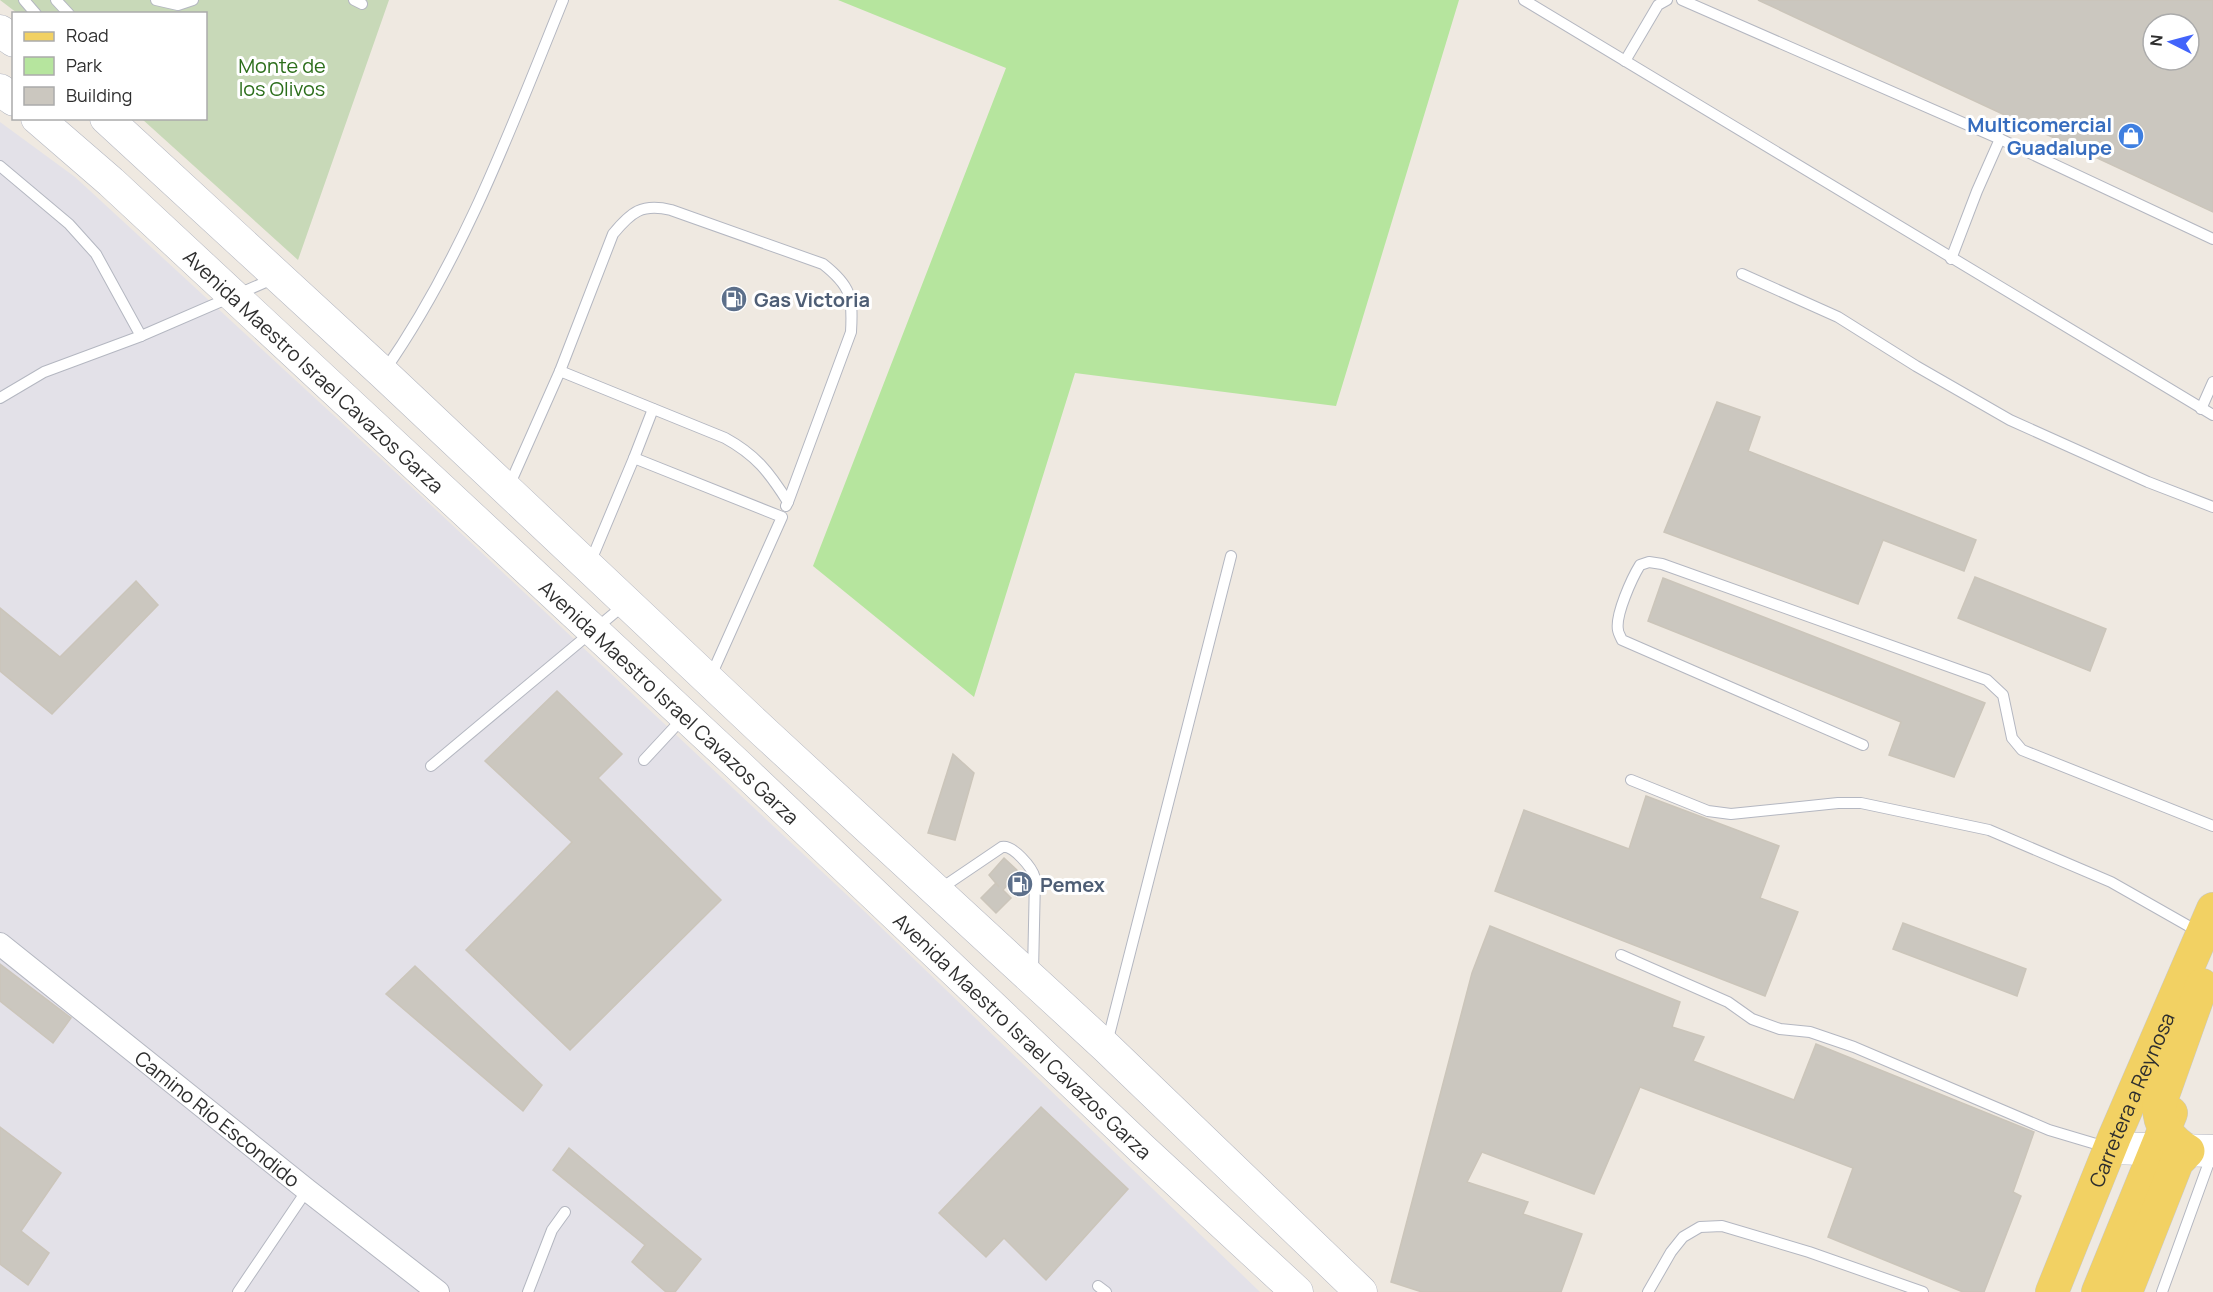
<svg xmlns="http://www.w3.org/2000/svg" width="2213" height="1292" font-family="Manrope,sans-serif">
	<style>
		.industrial { fill: #e3e1e8 }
		.green { fill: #b6e59e }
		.cemetery { fill: #c8d9b8 }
		.building { fill: #cbc7bf; stroke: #cbc5ba; stroke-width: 1.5; fill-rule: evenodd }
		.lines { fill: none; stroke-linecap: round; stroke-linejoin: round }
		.lane-casing { stroke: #b4b7c1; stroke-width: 12 }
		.street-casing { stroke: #b4b7c1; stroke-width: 24 }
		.secondary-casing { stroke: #b4b7c1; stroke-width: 33 }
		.primary-casing { stroke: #c9c9c9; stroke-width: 34 }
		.lane { stroke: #fff; stroke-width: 10 }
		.street { stroke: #fff; stroke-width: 22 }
		.secondary { stroke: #fff; stroke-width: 32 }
		.primary { stroke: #f2d163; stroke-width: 33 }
		.labels { text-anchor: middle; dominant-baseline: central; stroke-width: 6; stroke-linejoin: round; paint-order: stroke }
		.park-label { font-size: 20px; fill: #2c6e1b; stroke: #fff }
		.shop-label { font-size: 20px; font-weight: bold; fill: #366cbe; stroke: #fff; text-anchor: end }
		.service-label { font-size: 20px; font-weight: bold; fill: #4e5e75; stroke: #fff; text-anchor: start }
		.street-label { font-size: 20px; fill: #2e2e2e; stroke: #fff }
	</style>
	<rect width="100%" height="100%" fill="#efe9e1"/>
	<path class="industrial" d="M0,122L75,177L418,493L864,911L1260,1292H0Z"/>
	<path class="green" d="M838,0H1459L1336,406L1075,373L974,697L813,566L1006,68Z"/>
	<path class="cemetery" d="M0,0H389L298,260L142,119L206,118V14L17,13Z"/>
	<g class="building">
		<path d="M1758,0H2213V212ZM2153,24H2189V60H2153Z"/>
		<path d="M1717,402L1760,417L1748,451L1976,540L1964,571L1883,540L1858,604L1664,532Z"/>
		<path d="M1975,577L2106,629L2090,671L1958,618Z"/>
		<path d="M1663,578L1985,703L1954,777L1889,755L1901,722L1648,621Z"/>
		<path d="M136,581L158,605L52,714L0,671V608L60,657Z"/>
		<path d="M557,691L622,754L598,778L721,900L570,1050L466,950L572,842L485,761Z"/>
		<path d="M953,754L974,773L955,840L928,833Z"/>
		<path d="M1646,796L1779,846L1760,898L1798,912L1765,996L1495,891L1524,810L1629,849Z"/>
		<path d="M1004,858L1019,872L1003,890L1011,898L996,913L981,898L996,883L999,887L989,875Z"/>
		<path d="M1903,923L2026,969L2017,996L1893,949Z"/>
		<path d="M1490,926L1680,1002L1672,1027L1704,1037L1693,1061L1794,1100L1816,1044L2034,1132L2013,1192L2021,1196L1984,1292H1963L1828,1237L1853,1168L1640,1087L1594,1194L1482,1152L1467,1182L1528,1202L1523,1214L1582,1234L1561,1292H1422L1391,1282L1472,973Z"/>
		<path d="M0,964L71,1018L53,1043L0,1001Z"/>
		<path d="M415,966L542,1085L523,1111L386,994Z"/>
		<path d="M1041,1107L1128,1189L1046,1280L1004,1238L986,1257L939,1213Z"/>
		<path d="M0,1127L61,1173L21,1231L49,1253L28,1285L0,1264Z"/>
		<path d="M569,1148L701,1259L675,1292H666L632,1262L645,1245L553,1170Z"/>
	</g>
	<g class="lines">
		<defs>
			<g id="lane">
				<path d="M24,0L36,14"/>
				<path d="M56,0L69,14"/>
				<path d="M156,0L178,5L193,0"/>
				<path d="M354,0L362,4"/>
				<path d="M1524,0L2213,415"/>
				<path d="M1682,0L2000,139L2213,239"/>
				<path d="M1625,61L1658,5L1667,0"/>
				<path d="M0,166L69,224L96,254L141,336"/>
				<path d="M1951,259L1977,191L2000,139"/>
				<path d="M1742,274L1838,317L1916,366L2010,420L2148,482L2213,507"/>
				<path d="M385,370C463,258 512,126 563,0"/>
				<path d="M560,371L613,234C631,212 642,203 671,210L823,264C851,286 853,297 851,332L788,502"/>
				<path d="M0,398L44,372L141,336L275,278"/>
				<path d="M2201,409L2213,382"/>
				<path d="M634,458L653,409"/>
				<path d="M509,486L560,371L725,438C756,455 769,472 788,502L786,506"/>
				<path d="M590,563L634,458L782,517L710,678"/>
				<path d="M1863,745L1622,640C1621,638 1618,632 1618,630C1615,615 1632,578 1640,565L1649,562L1662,564L1987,680L2003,695L2012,738L2022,750L2213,826"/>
				<path d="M644,760L683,718"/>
				<path d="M431,766L624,605"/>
				<path d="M1631,780L1708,811L1731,814L1838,803H1861L1989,830L2111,882L2199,932"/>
				<path d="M940,889L1002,847C1013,845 1032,867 1035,878L1033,972"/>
				<path d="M1621,955L1728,1002L1752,1019L1780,1029L1810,1032L1854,1047L2049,1130L2106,1147"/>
				<path d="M1107,1043L1231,556"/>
				<path d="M1098,1286L1106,1292"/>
				<path d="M238,1292L307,1190"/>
				<path d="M528,1292L552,1230L565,1212"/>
				<path d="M1648,1292L1671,1252L1683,1237L1700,1227L1722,1226L1809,1252L1923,1292"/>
				<path d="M2162,1292L2212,1154"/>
			</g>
			<g id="street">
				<path id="s1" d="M0,944L307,1190L438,1292"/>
			</g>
			<g id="secondary">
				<path d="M0,31L14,41"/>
				<path d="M0,90L14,100"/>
				<path id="s2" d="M37,118L111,182L738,765L1141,1148L1297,1292"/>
				<path d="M106,118L383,373L765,733L1106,1047L1361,1292"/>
				<path d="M2109,1148L2213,1151"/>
			</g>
			<g id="primary">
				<path id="s3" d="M2052,1292L2114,1138L2213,909"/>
				<path d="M2098,1292L2171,1113"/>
				<path d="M2126,1292L2174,1170L2177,1162L2188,1151C2171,1141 2159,1127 2159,1106L2202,985"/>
			</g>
		</defs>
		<use href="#lane" class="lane-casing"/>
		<use href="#street" class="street-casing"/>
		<use href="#secondary" class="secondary-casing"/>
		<use href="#primary" class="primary-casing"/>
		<use href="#lane" class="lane"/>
		<use href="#street" class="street"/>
		<use href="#secondary" class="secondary"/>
		<use href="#primary" class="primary"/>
	</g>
	<defs>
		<symbol id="shop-disc" viewBox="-11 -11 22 22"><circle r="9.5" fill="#3f7fe0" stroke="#fff"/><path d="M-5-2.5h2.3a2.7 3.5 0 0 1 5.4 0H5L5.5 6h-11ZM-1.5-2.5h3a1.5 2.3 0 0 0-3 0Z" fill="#fff"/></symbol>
		<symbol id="fuel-disc" viewBox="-11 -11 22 22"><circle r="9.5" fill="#5c6f8a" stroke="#fff"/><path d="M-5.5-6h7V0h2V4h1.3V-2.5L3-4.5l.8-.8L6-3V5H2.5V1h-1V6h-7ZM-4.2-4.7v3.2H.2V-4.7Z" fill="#fff"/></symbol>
	</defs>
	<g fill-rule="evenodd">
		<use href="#shop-disc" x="2116" y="121" width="30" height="30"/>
		<use href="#fuel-disc" x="719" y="284" width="30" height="30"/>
		<use href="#fuel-disc" x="1005" y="869" width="30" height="30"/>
	</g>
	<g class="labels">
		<g class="park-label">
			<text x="282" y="65">Monte de<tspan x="282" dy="23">los Olivos</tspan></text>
		</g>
		<g class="shop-label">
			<text x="2112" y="124">Multicomercial<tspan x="2112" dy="23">Guadalupe</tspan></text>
		</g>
		<g class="service-label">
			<text x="754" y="299">Gas Victoria</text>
			<text x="1040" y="884">Pemex</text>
		</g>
		<g class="street-label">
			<text stroke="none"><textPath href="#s2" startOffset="375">Avenida Maestro Israel Cavazos Garza</textPath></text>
			<text stroke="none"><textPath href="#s2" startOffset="861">Avenida Maestro Israel Cavazos Garza</textPath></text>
			<text stroke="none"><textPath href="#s2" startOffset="1347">Avenida Maestro Israel Cavazos Garza</textPath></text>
			<text stroke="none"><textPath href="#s3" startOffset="208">Carretera a Reynosa</textPath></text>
			<text stroke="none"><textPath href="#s1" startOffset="279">Camino Río Escondido</textPath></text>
		</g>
	</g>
	<rect x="12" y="12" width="195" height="108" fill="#ffffff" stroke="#ababab" stroke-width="1.5"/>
	<rect x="24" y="32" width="30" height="9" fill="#f2d163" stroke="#ababab" stroke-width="1.5"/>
	<text x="66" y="42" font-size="18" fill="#2e2e2e">Road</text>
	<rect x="24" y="57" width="30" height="18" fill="#b6e59e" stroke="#ababab" stroke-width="1.5"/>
	<text x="66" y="72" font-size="18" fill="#2e2e2e">Park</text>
	<rect x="24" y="87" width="30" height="18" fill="#cbc7bf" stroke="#ababab" stroke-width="1.5"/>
	<text x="66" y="102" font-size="18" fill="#2e2e2e">Building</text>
	<g transform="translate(2171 42) rotate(276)"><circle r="28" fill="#ffffff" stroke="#ababab" stroke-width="1.5"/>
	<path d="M0-4.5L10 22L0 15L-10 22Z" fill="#4264fb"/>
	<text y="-9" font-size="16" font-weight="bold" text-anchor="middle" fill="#2e2e2e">N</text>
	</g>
</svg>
